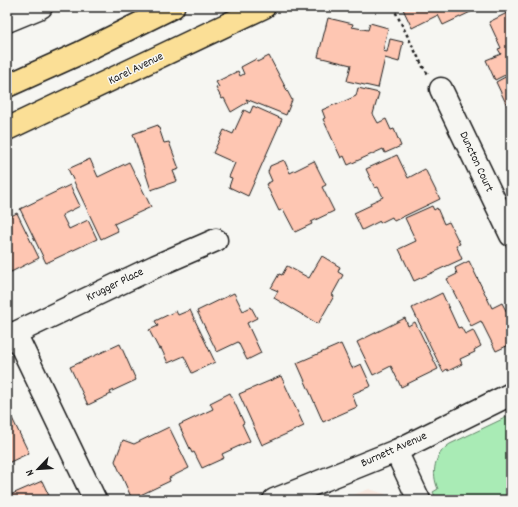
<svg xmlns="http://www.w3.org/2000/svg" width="518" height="507" font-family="Dekko,sans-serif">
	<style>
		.built { fill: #f8e8df }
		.green { fill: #a9ebb5; stroke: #628468 }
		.building { fill: #fec6b2; stroke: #1c1c1c }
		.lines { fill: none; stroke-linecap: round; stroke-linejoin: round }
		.minor-casing { stroke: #1c1c1c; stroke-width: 25 }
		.major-casing { stroke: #1c1c1c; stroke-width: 25 }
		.path { stroke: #1c1c1c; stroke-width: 2.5; stroke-dasharray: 3 3; stroke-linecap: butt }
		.minor { stroke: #f6f6f2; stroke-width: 22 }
		.major { stroke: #fbdf96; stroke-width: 22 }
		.labels { text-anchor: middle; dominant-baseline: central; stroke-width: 3; stroke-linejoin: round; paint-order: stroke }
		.street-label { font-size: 12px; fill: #1c1c1c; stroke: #f6f6f2 }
	</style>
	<rect width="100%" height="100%" fill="#f6f6f2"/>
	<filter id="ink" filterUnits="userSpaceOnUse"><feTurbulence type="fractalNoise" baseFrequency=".025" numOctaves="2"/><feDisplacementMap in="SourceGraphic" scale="8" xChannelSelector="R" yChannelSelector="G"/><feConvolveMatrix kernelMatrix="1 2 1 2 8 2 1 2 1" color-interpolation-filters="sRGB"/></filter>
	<g filter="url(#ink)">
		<path class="built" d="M369,489L385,494L388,500H340Z"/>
		<path class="green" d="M511,415V500H437L433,492L438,489C431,473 434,454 450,444Z"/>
		<g class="building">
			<path d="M402,7H476L477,9L443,25L438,15L412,28Z"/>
			<path d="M511,11V72L495,80L486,60L501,54L498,49L501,48L489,22Z"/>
			<path d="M328,18L353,24L352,27L368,30L370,23L388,28L383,51L387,52L390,39L403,42L399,62L385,58L378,88L347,81L351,65L318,57Z"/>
			<path d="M269,56L292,100L286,115L246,99L248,102L231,112L224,98L222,99L216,88L219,87L216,82L238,71L240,76L244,74L241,67L256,59L257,62Z"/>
			<path d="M509,75L511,78L510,112L496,82Z"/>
			<path d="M358,88L379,93L373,114L378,123L386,119L391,130L394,129L401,146L385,153L383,149L348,165L344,156L341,158L323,119L325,118L322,110L336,104V105L356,96Z"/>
			<path d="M253,106L282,119L248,196L229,187L232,178L229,177L235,163L213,153L224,130L233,134L244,110L250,113Z"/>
			<path d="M158,125L164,143L169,142L179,169L173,171L177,181L151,190L133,134Z"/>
			<path d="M397,155L408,178L425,169L440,199L394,221L392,217L380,223V221L362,230L354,213L371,205L370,203L383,197L378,187L375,188L366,169Z"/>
			<path d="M90,159L98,177L129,162L151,207L114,224L118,231L101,239L68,169Z"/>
			<path d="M284,160L290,173L314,161L326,185L322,187L334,211L311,222L312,224L295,232L283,209L279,211L266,184L272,181L268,172L270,166Z"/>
			<path d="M70,185L80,206L62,215L69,229L88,220L97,239L46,263L20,209Z"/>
			<path d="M432,206L434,210L437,208L444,224L449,222L460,244L456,245L462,259L414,281L399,249L416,241L405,218Z"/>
			<path d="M17,213L39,258L7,274V218Z"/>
			<path d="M322,256L340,267L338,272L343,275L332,295L334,296L318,324L274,298L278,291L271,288L279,274L282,275L287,266L309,278Z"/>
			<path d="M469,261L492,308L502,303L511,320V344L496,351L481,321L471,326L447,279L457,274L455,268Z"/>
			<path d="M234,293L243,311L251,307L257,318L247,323L261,353L247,360L238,342L217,352L197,311Z"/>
			<path d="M442,293L458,328L461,327L465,334L473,330L481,346L474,350L475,352L460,359L462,364L448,371L447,369L443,372L412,308Z"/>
			<path d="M190,310L215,362L192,373L184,356L168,363L161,348L159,349L149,330L158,326L155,321L176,311L178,315Z"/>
			<path d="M405,318L408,326L415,322L438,369L401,387L391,366L373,375L357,342Z"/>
			<path d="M120,344L136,380L110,392L111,394L88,405L70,367Z"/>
			<path d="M341,344L352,368L361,364L371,386L352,394L357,407L323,422L297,363Z"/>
			<path d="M281,376L304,426L262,445L239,394Z"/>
			<path d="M230,393L244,423L242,424L250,441L222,454L224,458L202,468L194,452L192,453L179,425L213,409L210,403Z"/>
			<path d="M10,414L29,453L8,463L7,415Z"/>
			<path d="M169,427L189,468L169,478L170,481L132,499L115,461L123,440L134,444Z"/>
			<path d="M42,481L51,500H7V491L10,495Z"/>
		</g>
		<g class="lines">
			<defs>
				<g id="minor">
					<path d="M7,21L41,7"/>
					<path d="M441,89L511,235"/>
					<path d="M15,333L95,500"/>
					<path d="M7,337L156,266L216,240"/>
					<path d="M396,451L419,500"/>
					<path d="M274,500L396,451L511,394"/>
				</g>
				<g id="major">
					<path d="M7,86L78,54L173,7"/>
					<path d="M7,129L264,7"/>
				</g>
			</defs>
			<use href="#minor" class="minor-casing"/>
			<use href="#major" class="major-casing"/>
			<path class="path" d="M393,7L423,67L428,74"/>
			<use href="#minor" class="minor"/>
			<use href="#major" class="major"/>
		</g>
	</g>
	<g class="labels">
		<g class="street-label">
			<text transform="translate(136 69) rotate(-26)">Karel Avenue</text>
			<text transform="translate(476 162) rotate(65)">Duncton Court</text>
			<text transform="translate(115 285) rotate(-26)">Krugger Place</text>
			<text transform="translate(394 450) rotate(-24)">Burnett Avenue</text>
		</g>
	</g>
	<rect width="518" height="507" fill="none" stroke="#f6f6f2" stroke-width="24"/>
	<rect x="12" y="12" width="494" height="483" fill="none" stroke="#1c1c1c" stroke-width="1.5" filter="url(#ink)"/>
	<g transform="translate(38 469) rotate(245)" stroke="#f6f6f2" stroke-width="3" paint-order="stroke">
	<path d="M0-3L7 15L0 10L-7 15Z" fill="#1c1c1c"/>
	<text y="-6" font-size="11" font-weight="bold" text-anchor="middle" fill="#1c1c1c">N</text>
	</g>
</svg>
